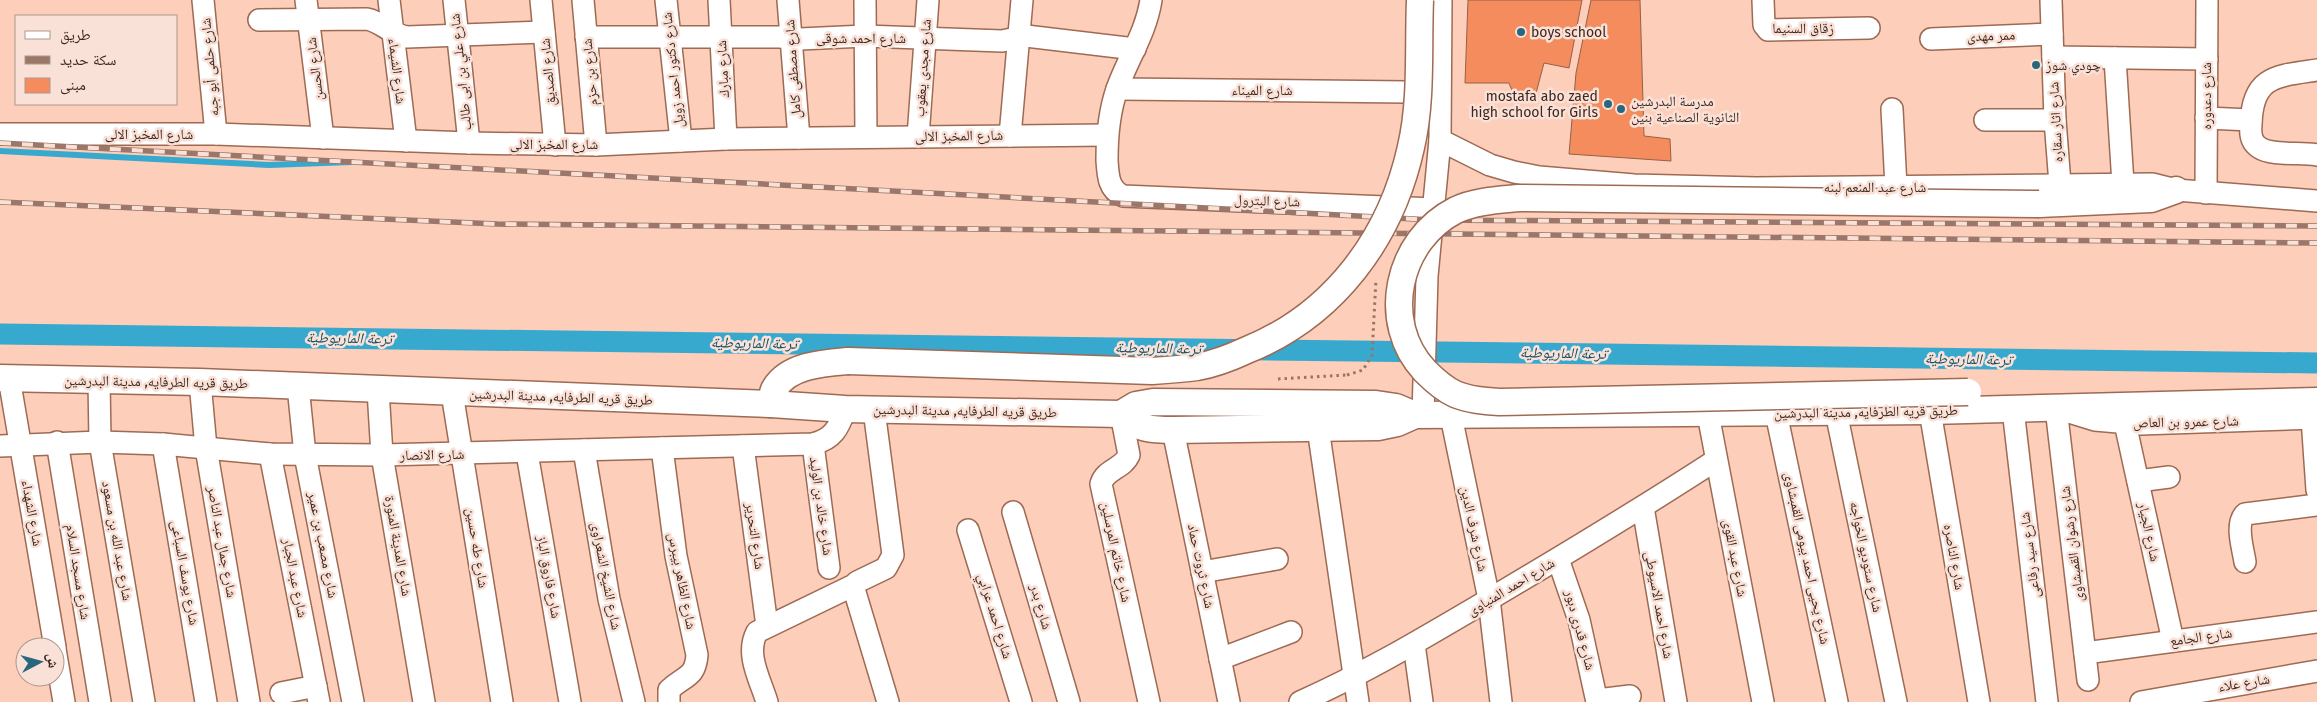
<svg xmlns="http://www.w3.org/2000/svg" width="2317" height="702" font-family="'Fira Sans','Noto Naskh Arabic',sans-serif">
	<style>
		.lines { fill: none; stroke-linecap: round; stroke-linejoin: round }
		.stream { stroke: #37a9ce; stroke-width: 6 }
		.canal { stroke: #37a9ce; stroke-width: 21 }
		.building { fill: #f48c5d; stroke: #94614a }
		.minor-casing { stroke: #9e6a53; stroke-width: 24 }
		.major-casing { stroke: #9e6a53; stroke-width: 29 }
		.path { stroke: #977567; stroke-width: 3; stroke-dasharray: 2.5 4; stroke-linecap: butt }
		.minor { stroke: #fff; stroke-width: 21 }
		.major { stroke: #fff; stroke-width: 26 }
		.rail-casing { stroke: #9a7769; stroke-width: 5.5 }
		.rail { stroke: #f9e1d7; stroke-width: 4; stroke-dasharray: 11; stroke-linecap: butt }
		.major-bridge-casing { stroke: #9e6a53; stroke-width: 29; stroke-linecap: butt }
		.path-bridge { stroke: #977567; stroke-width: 3; stroke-dasharray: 2.5 4; stroke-linecap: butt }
		.major-bridge { stroke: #fff; stroke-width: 26 }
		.poi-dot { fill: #28677d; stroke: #f9e1d7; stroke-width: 2 }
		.labels { text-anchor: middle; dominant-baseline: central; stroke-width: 5; stroke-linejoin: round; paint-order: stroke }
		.street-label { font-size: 14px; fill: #3e271e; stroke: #f9e1d7 }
		.poi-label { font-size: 14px; fill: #3e271e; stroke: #f9e1d7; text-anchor: start }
		.water-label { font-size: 15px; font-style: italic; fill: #104e62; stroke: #f9e1d7 }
	</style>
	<rect width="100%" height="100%" fill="#fdceba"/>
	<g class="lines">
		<path class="stream" d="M0,151L269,165L351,162"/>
		<path class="canal" d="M0,334L2317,363"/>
	</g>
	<g class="building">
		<path d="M1468,0H1582L1569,68L1544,63L1535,97L1517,103L1509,83H1465Z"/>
		<path d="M1591,0H1640L1644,136L1670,139L1671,161L1569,154L1576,73Z"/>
	</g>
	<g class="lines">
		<defs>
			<g id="minor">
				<path d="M203,0L216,134"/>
				<path d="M306,0L323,138"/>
				<path d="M389,0L406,141"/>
				<path d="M454,0L469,143"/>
				<path d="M541,0L555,145"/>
				<path d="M583,0L596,145"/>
				<path d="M666,0L681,141"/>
				<path d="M719,0L726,139"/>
				<path d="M788,0L799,138"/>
				<path d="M865,0L866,137"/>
				<path d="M1151,0C1146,33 1128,58 1117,89C1109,112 1107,136 1107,160C1108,175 1108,189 1123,196L1434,209"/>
				<path d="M1763,0L1764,25L1768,30L1869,28"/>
				<path d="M2051,0L2055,120L2060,184"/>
				<path d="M259,20L367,19C382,22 392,35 407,37L544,32"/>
				<path d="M586,37H780L800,39L865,36L1002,41L1026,36L1135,49"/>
				<path d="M1931,39L2052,34"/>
				<path d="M2053,57L2207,59"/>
				<path d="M2115,58L2123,184"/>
				<path d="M2317,70C2276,76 2252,76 2251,125C2250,134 2251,143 2260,148C2272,156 2302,152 2317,155"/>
				<path d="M1117,89L1407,92"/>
				<path d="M1892,109L1896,187"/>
				<path d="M2206,118L2251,120"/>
				<path d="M1985,120H2055"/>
				<path d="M0,134H216L469,143L596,145L726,139L1107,135"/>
				<path d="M1010,136L1022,0"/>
				<path d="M918,137L928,0"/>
				<path d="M1440,140L1490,165L1514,172L1539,177L1634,185L1756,188L2152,184L2176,190L2317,201"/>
				<path d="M2206,193L2207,0"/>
				<path d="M9,378L55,647"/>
				<path d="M99,380L100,442L144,702"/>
				<path d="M200,382L206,448L249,702"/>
				<path d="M298,386L305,455L353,702"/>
				<path d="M378,390L382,455L424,702"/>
				<path d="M452,393L502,702"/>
				<path d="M2013,409L2047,702"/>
				<path d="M874,410L893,555L886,568L857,582L854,589L888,702"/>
				<path d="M1930,411L1979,702"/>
				<path d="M1836,412L1896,702"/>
				<path d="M1776,413L1837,702"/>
				<path d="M1121,414L1129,455C1123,469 1105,469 1101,484L1149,702"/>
				<path d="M1708,414L1763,702"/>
				<path d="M1423,415L1427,276L1440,140L1441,0"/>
				<path d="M1451,416L1489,599L1501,702"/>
				<path d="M2312,418L2317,490"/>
				<path d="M2125,423L2173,641"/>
				<path d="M1318,428L1358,702"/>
				<path d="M1173,430L1229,702"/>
				<path d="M57,442L100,702"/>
				<path d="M163,444L206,702"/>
				<path d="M813,444L829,568"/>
				<path d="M0,446L100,442L163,444L270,454L382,455L813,444C833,439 839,428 845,409"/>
				<path d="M743,446L767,626"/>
				<path d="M662,448L676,556L697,655C695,679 684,675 669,690V702"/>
				<path d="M584,450L609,599L634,702"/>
				<path d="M527,453L570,702"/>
				<path d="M270,454L319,702"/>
				<path d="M2138,481L2169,477"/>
				<path d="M1643,507L1676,702"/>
				<path d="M1013,512L1069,702"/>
				<path d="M968,530L1021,702"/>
				<path d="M1558,559L1579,620L1597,702"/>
				<path d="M2245,562C2243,548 2235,525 2245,514L2317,505"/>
				<path d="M1202,572L1277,559"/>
				<path d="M1414,644L1422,702"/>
				<path d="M55,649L64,702"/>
				<path d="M2085,653L2317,622"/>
				<path d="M1220,659L1291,632"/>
				<path d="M2088,680L2056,408L2095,420L2141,424L2317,418"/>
				<path d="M281,693L316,686"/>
				<path d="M1597,700L1630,696"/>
				<path d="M767,702C760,679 745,654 757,632L854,585"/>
				<path d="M1300,702C1366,673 1427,636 1490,599C1566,554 1642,508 1716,460"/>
				<path d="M2141,702L2317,671"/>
			</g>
			<g id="major">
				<path d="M2039,204L2151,199L2176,190"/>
				<path d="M0,378L200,382L771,404L845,409L1121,414L1136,405L1153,402L1376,404L1396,407L1415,415"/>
				<path d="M771,404C772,399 772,392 775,388C789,365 824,363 848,361"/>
				<path d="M1121,414C1136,429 1153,430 1173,430L1378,427L1397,423L1415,415L1930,411L2317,401"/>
			</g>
		</defs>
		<use href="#minor" class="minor-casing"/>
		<use href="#major" class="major-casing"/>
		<path class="path" d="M1278,379L1347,375"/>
		<use href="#minor" class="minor"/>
		<use href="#major" class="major"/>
		<defs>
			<g id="rail">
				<path d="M0,143L1432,220L2317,226"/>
				<path d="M0,202L497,224L2317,243"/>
			</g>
		</defs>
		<use href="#rail" class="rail-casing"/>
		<use href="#rail" class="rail"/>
		<defs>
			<g id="major-bridge">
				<path d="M848,361L1152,371C1167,370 1182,369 1197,367C1214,364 1232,357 1247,350C1334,315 1391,238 1411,147C1422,100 1418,48 1420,0"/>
				<path d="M1968,392L1500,402C1485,401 1469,400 1455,394C1444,389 1434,380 1425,371C1379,322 1397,240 1456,210C1475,201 1499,200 1519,198L2039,204"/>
			</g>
		</defs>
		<use href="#major-bridge" class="major-bridge-casing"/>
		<path class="path-bridge" d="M1347,375L1363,370L1372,355L1376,279"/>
		<use href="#major-bridge" class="major-bridge"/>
	</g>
	<g class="poi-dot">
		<circle cx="1521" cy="32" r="5"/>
		<circle cx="2036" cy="65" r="5"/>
		<circle cx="1608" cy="104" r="5"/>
		<circle cx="1621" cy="109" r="5"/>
	</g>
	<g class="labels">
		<g class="street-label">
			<text x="1803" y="28">زقاق السنيما</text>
			<text transform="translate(1991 36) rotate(-2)">ممر مهدى</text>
			<text x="861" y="38">شارع احمد شوقى</text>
			<text transform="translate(210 67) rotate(-95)">شارع حلمى أبو جبه</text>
			<text transform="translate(923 68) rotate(-86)">شارع مجدى يعقوب</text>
			<text transform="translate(315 69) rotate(-97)">شارع الحسن</text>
			<text transform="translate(723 69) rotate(-93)">شارع مبارك</text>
			<text transform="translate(793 69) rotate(-94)">شارع مصطفى كامل</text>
			<text transform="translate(673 70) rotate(-96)">شارع دكتور احمد زويل</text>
			<text transform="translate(397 71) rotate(83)">شارع الشيماء</text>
			<text transform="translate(461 72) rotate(-96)">شارع علي بن ابى طالب</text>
			<text transform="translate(548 72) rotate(-95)">شارع الصديق</text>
			<text transform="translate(590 72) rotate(-95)">شارع بن حزم</text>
			<text x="1262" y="90">شارع الميناء</text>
			<text transform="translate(2206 96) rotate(-90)">شارع دعدوره</text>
			<text transform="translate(2056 122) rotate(-93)">شارع اثار سقاره</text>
			<text x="149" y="134">شارع المخبز الالى</text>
			<text transform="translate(959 136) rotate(-1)">شارع المخبز الالى</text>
			<text x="554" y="144">شارع المخبز الالى</text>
			<text x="1875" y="187">شارع عبد المنعم لبنه</text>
			<text transform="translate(1267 201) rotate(2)">شارع البترول</text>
			<text transform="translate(156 382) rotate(1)">طريق قريه الطرفايه, مدينة البدرشين</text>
			<text transform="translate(561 397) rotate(2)">طريق قريه الطرفايه, مدينة البدرشين</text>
			<text transform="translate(965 411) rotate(1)">طريق قريه الطرفايه, مدينة البدرشين</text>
			<text transform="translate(1866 412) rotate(-1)">طريق قريه الطرفايه, مدينة البدرشين</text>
			<text transform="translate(2186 422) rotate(-1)">شارع عمرو بن العاص</text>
			<text transform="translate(432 455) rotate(-1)">شارع الانصار</text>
			<text transform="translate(821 506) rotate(82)">شارع خالد بن الوليد</text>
			<text transform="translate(32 513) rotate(80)">شارع الشهداء</text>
			<text transform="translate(1474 529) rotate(78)">شارع شرف الدين</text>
			<text transform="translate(2149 532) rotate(78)">شارع الجيار</text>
			<text transform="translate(755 536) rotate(82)">شارع التحرير</text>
			<text transform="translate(117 541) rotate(80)">شارع عبد الله بن مسعود</text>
			<text transform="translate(222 542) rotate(80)">شارع جمال عبد الناصر</text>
			<text transform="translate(2072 544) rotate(-97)">شارع رشوان القمبشاوى</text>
			<text transform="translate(323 545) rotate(79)">شارع مصعب بن عمير</text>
			<text transform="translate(398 546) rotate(80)">شارع المدينة المنورة</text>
			<text transform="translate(477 548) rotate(81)">شارع طه حسين</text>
			<text transform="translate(1116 552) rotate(78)">شارع خاتم المرسلين</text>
			<text transform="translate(2030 555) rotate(-97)">شارع سيد رفاعى</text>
			<text transform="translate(1866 557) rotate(78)">شارع ستوديو الخواجه</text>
			<text transform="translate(1954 557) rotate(80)">شارع الناصره</text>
			<text transform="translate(1735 558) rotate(79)">شارع عبد القوى</text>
			<text transform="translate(1807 558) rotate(78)">شارع يحيى احمد بيومى القمبشاوى</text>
			<text transform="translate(1201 566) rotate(78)">شارع ثروت حماد</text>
			<text transform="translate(78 572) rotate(81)">شارع مسجد السلام</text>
			<text transform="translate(185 573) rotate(80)">شارع يوسف السباعى</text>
			<text transform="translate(606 576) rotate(79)">شارع الشيخ الشعراوى</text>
			<text transform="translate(549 577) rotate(80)">شارع فاروق الباز</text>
			<text transform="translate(295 578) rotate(79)">شارع عبد الجبار</text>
			<text transform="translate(682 581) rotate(79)">شارع الظاهر بيبرس</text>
			<text transform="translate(1511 587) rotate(-31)">شارع احمد المنياوى</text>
			<text transform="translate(1659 605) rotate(80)">شارع احمد الاسيوطى</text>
			<text transform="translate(1041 607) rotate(74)">شارع بدر</text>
			<text transform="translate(995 616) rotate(73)">شارع احمد عرابي</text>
			<text transform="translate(1580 630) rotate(75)">شارع قدرى دبور</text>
			<text transform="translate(2201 637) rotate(-8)">شارع الجامع</text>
			<text transform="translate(2244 683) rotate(-9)">شارع علاء</text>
		</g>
		<g class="poi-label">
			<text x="1531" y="32">boys school</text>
			<text x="2046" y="65">چودي شوز</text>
			<text x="1598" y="96" text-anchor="end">mostafa abo zaed<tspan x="1598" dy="16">high school for Girls</tspan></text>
			<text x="1631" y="101">مدرسة البدرشين<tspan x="1631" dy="16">الثانوية الصناعية بنين</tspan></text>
		</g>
		<g class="water-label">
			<text transform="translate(349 338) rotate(1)">ترعة الماريوطية</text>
			<text transform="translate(754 343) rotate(1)">ترعة الماريوطية</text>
			<text transform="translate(1158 348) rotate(1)">ترعة الماريوطية</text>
			<text transform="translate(1563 353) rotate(1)">ترعة الماريوطية</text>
			<text transform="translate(1968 359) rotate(1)">ترعة الماريوطية</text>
		</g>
	</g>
	<rect x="15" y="15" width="162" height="90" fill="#f9e1d7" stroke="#ae978d"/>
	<rect x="25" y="31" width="25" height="8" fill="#ffffff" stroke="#ae978d"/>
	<text x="60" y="40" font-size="15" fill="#3e271e">طريق</text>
	<rect x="25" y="56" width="25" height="8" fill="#9a7769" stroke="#ae978d"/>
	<text x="60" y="65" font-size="15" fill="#3e271e">سكة حديد</text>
	<rect x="25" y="78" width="25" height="15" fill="#f48c5d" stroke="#ae978d"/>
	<text x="60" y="90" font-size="15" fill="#3e271e">مبنى</text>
	<g transform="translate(40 662) rotate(84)"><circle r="24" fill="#f9e1d7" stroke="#ae978d"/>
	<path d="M0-4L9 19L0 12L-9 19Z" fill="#28677d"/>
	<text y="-8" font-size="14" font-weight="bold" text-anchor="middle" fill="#3e271e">ش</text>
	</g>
</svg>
